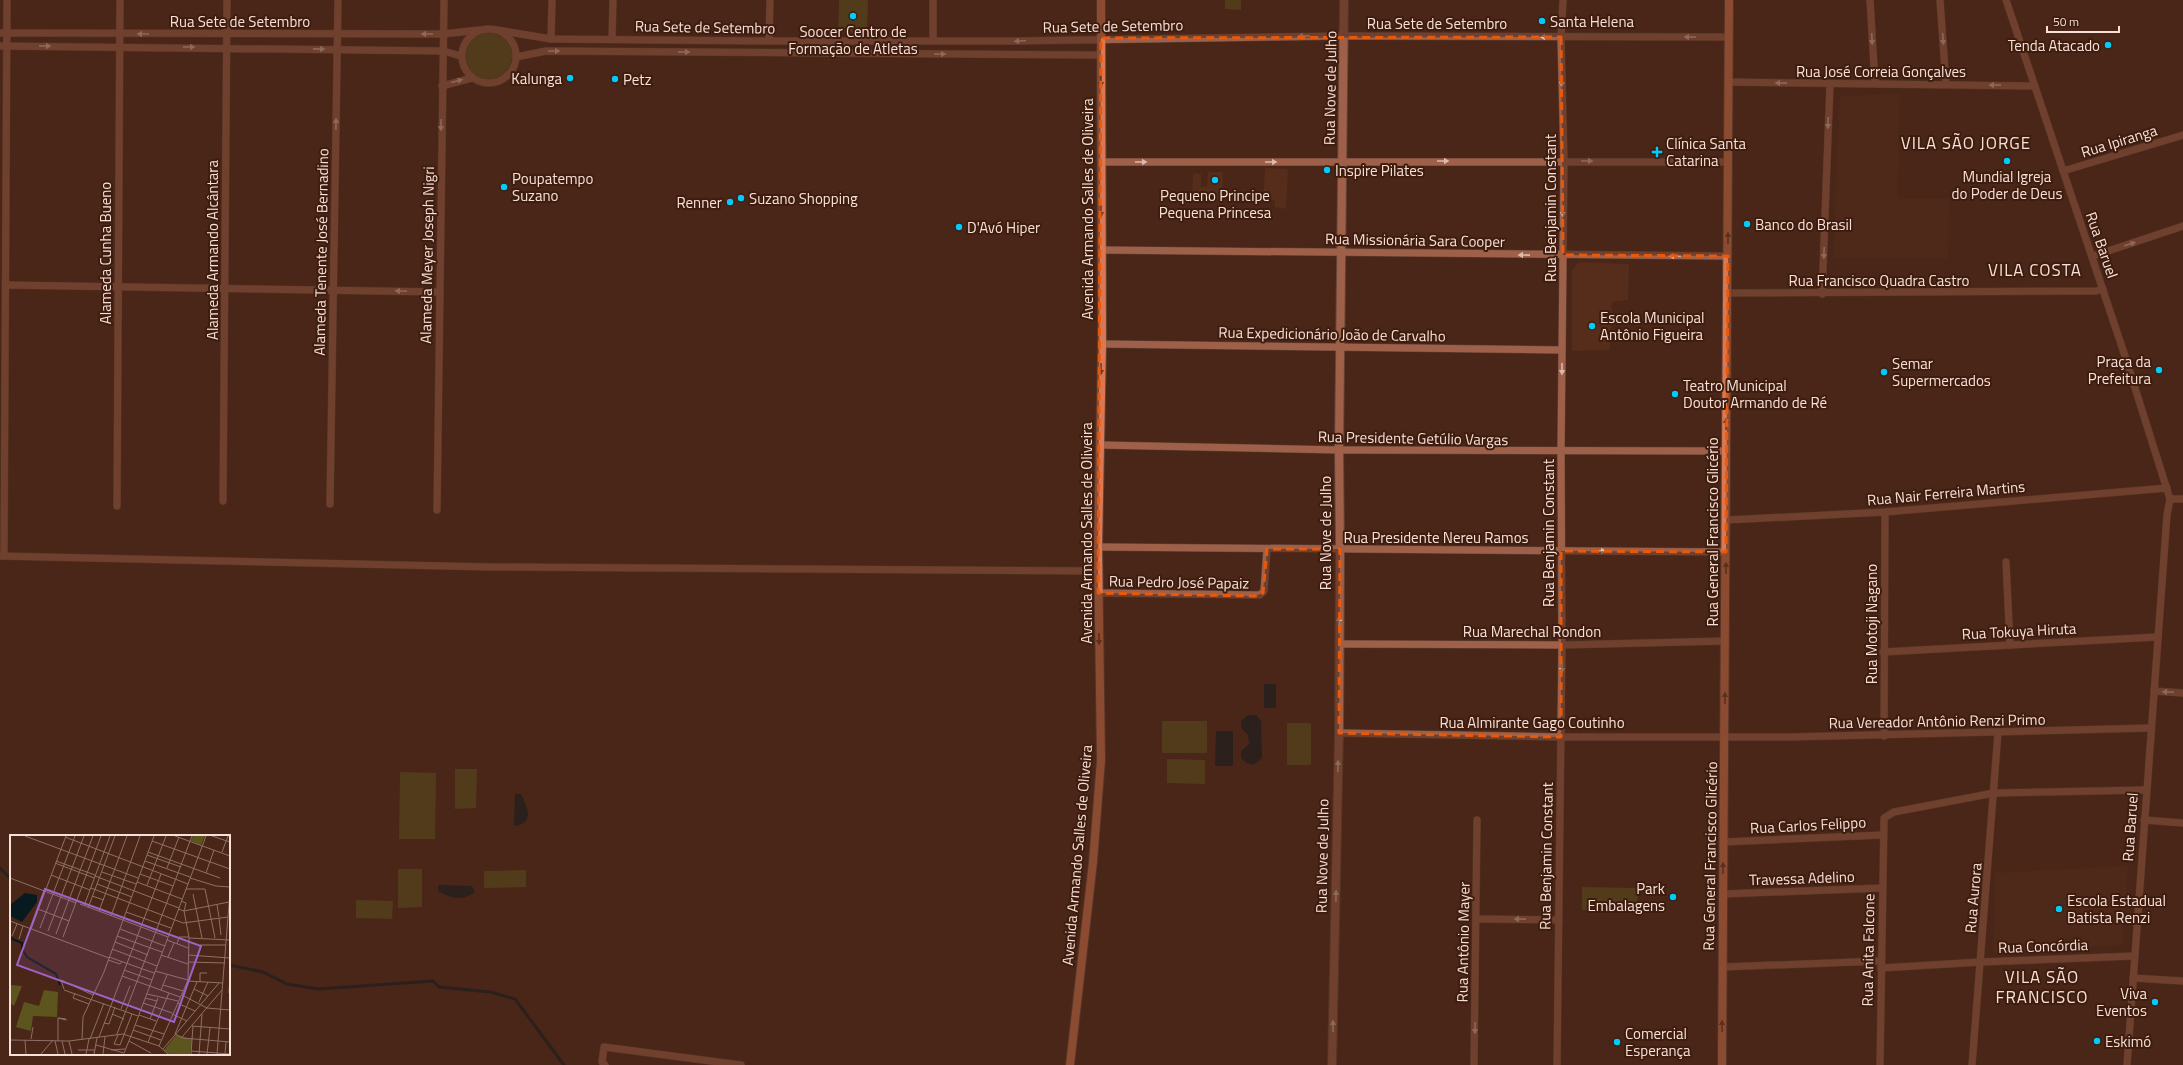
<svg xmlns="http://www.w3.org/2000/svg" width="2183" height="1065" font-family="'Titillium Web',sans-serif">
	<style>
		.built { fill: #562c1b }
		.green { fill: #5c551d }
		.water { fill: #071a20 }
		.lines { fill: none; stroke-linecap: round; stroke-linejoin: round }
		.stream { stroke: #071a20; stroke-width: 3 }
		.minor-casing { stroke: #654437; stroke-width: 8 }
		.tertiary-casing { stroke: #654437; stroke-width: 10 }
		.secondary-casing { stroke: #654437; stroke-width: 10 }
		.minor { stroke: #9e6048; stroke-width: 7 }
		.tertiary { stroke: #9e6048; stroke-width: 8 }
		.secondary { stroke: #db7851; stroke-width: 8 }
		.oneway { fill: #ddbaac }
		.oneway2 { fill: #753c25 }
		.marked { fill: none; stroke: #e8590c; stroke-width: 3; stroke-dasharray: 8 5; stroke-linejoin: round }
		.poi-dot { fill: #01cbf9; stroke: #3e1c0e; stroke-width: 1.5 }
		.labels { text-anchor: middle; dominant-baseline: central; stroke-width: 4; stroke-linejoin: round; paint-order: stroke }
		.street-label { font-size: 15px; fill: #f8e0d7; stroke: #3e1c0e }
		.poi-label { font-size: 15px; fill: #f8e0d7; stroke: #3e1c0e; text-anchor: start }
		.quarter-label { font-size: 17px; letter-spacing: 1px; fill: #f8e0d7; stroke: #3e1c0e }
		.inset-river { fill: none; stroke: #071a20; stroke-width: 2 }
		.inset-road { fill: none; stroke: #8f7064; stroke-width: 1 }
		.view { fill: #a062c6; fill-opacity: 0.15; stroke: #a062c6; stroke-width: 2 }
		.inset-edge { fill: none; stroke: #f8e0d7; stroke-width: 2 }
	</style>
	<rect width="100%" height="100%" fill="#492618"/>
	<g class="built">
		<path d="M1900,94L1897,199H1949L1948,258H1833L1840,96Z"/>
		<path d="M1265,168L1288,169L1286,209L1275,207V200L1263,199Z"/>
		<path d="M1208,172H1223L1222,200H1192L1193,173L1201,174V187H1207Z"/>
		<path d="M1579,262L1629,264L1628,300L1612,302L1610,350L1572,351V270Z"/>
		<path d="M2128,866L2122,945L1993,953L1995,873Z"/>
	</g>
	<g class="green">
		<path d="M839,0H868L867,33L838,32Z"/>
		<path d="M1225,0H1241V10L1225,9Z"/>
		<circle cx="489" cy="56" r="23"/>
		<rect x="1162" y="721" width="45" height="32"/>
		<rect x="1287" y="723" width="24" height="42"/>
		<path d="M1167,759L1205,760V784L1167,783Z"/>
		<path d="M455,769H477L476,808L455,809Z"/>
		<path d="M400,772L436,773L435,839H399Z"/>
		<path d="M398,869H422V907L398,908Z"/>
		<path d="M526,870V887L484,888V871Z"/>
		<path d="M1582,887L1638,888L1637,911L1582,910Z"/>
		<path d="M356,900L393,901L392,919L356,918Z"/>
	</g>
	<g class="water">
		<rect x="1264" y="684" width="12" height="24"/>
		<path d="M1248,715H1256L1261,721L1262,758L1253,765L1246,763L1241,758V751L1249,744L1248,735L1241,728V721Z"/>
		<path d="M1216,731H1233V766H1215Z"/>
		<path d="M515,794H521C527,807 536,823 514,826Z"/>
		<path d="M438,885L472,886L475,892C461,902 451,898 438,891Z"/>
	</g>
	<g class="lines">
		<g class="stream">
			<path d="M0,868L11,879"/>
			<path d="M229,965L263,972L287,984L318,989L433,981L439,987L490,992L515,999L564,1065"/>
		</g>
		<defs>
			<g id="minor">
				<path d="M1870,0L1875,83"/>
				<path d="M1940,0L1946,84"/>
				<path d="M2006,0L2124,353L2170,499L2167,515L2127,1065"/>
				<circle cx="489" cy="56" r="27"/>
				<path d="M497,30L551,39L769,41H1010L1345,36L1729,37"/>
				<path d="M0,33L443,34L479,30"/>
				<path d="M551,39L552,0"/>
				<path d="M612,39L613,0"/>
				<path d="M769,41L770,0"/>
				<path d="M933,41V0"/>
				<path d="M0,46L443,51L461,56"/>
				<path d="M516,57L546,51L1101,55"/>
				<path d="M1729,82L2034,86"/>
				<path d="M442,86L472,78"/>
				<path d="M1102,162H1728"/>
				<path d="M2063,171L2183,135"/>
				<path d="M1101,250L1728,256"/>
				<path d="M2093,256L2183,226"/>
				<path d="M6,285L440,292"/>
				<path d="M1727,293L2096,291L2103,289"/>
				<path d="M1822,294L1830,84"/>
				<path d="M1102,344L1562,350"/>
				<path d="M1100,445L1339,450L1726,451"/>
				<path d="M2170,499H2183"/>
				<path d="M223,501L227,0"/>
				<path d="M330,504L338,0"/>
				<path d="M117,506L120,0"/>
				<path d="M437,510L444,0"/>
				<path d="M1726,520L1885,512L2167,488"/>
				<path d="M1098,547L1726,552"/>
				<path d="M0,556L491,567L1098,571"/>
				<path d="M4,556L7,0"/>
				<path d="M2006,562L2010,645"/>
				<path d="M1098,593L1260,595L1264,591L1267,549"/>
				<path d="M1339,644L1562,645L1725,641"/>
				<path d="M1883,652L2157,637"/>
				<path d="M2154,691L2183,693"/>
				<path d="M1339,733L1561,737H1789L2151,728"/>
				<path d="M1884,736L1885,512"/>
				<path d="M2144,820L2183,823"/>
				<path d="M1724,842L1882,835"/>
				<path d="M1723,894L1882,888"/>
				<path d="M1476,919L1559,920"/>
				<path d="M1723,967L1881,961"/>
				<path d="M1881,968L1981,962L2134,956"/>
				<path d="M2133,978L2183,981"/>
				<path d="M605,1065L602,1062L604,1047L741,1065"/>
				<path d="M1474,1065L1477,820"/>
				<path d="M1557,1065L1562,645L1561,452L1564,161L1561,37L1563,0"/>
				<path d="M1880,1065L1884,818L1894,812L1994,793L2145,790"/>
				<path d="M1972,1065L1998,733"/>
			</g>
			<path id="tertiary" d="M1332,1065L1339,733L1340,549L1339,450L1344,0"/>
			<g id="secondary">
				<path d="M1070,1065L1093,862L1101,760L1098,547L1102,344L1101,0"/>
				<path d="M1722,1065L1729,0"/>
			</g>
		</defs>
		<use href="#minor" class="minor-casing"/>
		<use href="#tertiary" class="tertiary-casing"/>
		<use href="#secondary" class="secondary-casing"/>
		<use href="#minor" class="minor"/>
		<use href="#tertiary" class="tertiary"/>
		<use href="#secondary" class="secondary"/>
	</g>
	<defs><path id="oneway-solid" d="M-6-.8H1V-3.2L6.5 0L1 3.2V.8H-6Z"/></defs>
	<g class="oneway">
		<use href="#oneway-solid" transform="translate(143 34) rotate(180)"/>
		<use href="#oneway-solid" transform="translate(427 34) rotate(180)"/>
		<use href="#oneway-solid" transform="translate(1304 36) rotate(179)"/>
		<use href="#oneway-solid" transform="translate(1546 37) rotate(-180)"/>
		<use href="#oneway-solid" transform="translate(1690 37) rotate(180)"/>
		<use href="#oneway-solid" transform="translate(1872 39) rotate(87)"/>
		<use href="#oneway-solid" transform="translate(1943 39) rotate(86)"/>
		<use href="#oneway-solid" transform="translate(1020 41) rotate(178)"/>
		<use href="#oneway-solid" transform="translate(45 46)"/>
		<use href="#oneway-solid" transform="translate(189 47)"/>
		<use href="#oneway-solid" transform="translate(319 49) rotate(1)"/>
		<use href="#oneway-solid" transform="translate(554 51)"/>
		<use href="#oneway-solid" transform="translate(684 52) rotate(1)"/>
		<use href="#oneway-solid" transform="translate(940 54)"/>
		<use href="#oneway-solid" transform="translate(457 81) rotate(-15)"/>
		<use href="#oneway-solid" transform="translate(1562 81) rotate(89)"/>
		<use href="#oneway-solid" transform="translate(1781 83) rotate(-179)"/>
		<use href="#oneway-solid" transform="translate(1995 85) rotate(-179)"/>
		<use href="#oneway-solid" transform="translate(1828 123) rotate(92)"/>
		<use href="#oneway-solid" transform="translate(336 124) rotate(-89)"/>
		<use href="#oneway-solid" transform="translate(441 125) rotate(91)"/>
		<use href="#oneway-solid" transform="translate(1443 161)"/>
		<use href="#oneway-solid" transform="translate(1587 161)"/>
		<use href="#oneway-solid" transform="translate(1141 162)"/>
		<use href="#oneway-solid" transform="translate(1271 162)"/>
		<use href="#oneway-solid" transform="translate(1563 211) rotate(91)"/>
		<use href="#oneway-solid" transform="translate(2130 244) rotate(-18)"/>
		<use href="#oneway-solid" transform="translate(1824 253) rotate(92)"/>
		<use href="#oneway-solid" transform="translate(1524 255) rotate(-179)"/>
		<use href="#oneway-solid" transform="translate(1675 256) rotate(-180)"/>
		<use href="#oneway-solid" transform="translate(401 291) rotate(-178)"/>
		<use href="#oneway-solid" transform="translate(1562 369) rotate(90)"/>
		<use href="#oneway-solid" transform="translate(1600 551)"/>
		<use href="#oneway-solid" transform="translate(1339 622) rotate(-89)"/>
		<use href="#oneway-solid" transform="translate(1562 667) rotate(90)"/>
		<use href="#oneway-solid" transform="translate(2168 692) rotate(-177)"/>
		<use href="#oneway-solid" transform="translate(1338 766) rotate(-89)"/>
		<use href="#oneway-solid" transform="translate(1336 896) rotate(-89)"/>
		<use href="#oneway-solid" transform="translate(1520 919) rotate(-179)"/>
		<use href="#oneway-solid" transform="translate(1333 1026) rotate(-90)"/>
		<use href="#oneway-solid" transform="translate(1475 1028) rotate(91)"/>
	</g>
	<g class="oneway2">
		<use href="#oneway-solid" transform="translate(1101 81) rotate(90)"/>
		<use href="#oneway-solid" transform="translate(1101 211) rotate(90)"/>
		<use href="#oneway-solid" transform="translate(1728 238) rotate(-90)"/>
		<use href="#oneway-solid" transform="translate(1101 369) rotate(91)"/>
		<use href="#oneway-solid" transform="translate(1726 424) rotate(-90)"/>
		<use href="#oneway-solid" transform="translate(1726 568) rotate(-90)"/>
		<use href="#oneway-solid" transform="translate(1099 639) rotate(89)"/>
		<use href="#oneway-solid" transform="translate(1725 698) rotate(-90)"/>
		<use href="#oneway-solid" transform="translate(1723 868) rotate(-90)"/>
		<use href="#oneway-solid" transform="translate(1722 1026) rotate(-90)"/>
	</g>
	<path d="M0 0H2183V1065H0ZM1561,37L1563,255L1728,256L1726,552L1561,551V737L1339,733L1340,549H1267L1263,593L1255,596L1098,593L1101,38Z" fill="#492618" fill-opacity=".55" fill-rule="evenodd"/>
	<path class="marked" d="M1561,37L1563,255L1728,256L1726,552L1561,551V737L1339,733L1340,549H1267L1263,593L1255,596L1098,593L1101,38Z"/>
	<g class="poi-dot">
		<circle cx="853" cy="16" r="4"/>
		<circle cx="1542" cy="21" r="4"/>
		<circle cx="2108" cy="45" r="4"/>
		<circle cx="570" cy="78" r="4"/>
		<circle cx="615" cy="79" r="4"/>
		<path d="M1655 146h4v4h4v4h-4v4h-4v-4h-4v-4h4z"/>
		<circle cx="2007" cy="161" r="4"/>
		<circle cx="1327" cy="170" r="4"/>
		<circle cx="1215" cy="180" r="4"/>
		<circle cx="504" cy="187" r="4"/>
		<circle cx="741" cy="198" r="4"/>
		<circle cx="730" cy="202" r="4"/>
		<circle cx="1747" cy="224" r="4"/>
		<circle cx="959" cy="227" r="4"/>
		<circle cx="1592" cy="326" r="4"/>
		<circle cx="2159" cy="370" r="4"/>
		<circle cx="1884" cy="372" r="4"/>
		<circle cx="1675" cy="394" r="4"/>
		<circle cx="1673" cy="897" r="4"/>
		<circle cx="2059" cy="909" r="4"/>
		<circle cx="2155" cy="1002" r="4"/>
		<circle cx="2097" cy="1041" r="4"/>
		<circle cx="1617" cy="1042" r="4"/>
	</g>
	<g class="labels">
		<g class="street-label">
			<text x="240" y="21">Rua Sete de Setembro</text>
			<text x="1437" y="23">Rua Sete de Setembro</text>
			<text transform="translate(1113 26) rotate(-1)">Rua Sete de Setembro</text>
			<text transform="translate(705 27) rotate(1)">Rua Sete de Setembro</text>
			<text x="1881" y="71">Rua José Correia Gonçalves</text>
			<text transform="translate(1330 88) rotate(-89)">Rua Nove de Julho</text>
			<text transform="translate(2119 141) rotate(-17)">Rua Ipiranga</text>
			<text transform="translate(1550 208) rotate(-90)">Rua Benjamin Constant</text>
			<text transform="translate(1087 209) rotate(-90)">Avenida Armando Salles de Oliveira</text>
			<text transform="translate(1415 240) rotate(1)">Rua Missionária Sara Cooper</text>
			<text transform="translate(2102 245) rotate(71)">Rua Baruel</text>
			<text transform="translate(212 250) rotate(-90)">Alameda Armando Alcântara</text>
			<text transform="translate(321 252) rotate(-89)">Alameda Tenente José Bernadino</text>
			<text transform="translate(105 253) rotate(-90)">Alameda Cunha Bueno</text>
			<text transform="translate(427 255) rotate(-89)">Alameda Meyer Joseph Nigri</text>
			<text x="1879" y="280">Rua Francisco Quadra Castro</text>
			<text transform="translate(1332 334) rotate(1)">Rua Expedicionário João de Carvalho</text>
			<text transform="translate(1413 438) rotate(1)">Rua Presidente Getúlio Vargas</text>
			<text transform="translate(1946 493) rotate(-5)">Rua Nair Ferreira Martins</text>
			<text transform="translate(1712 532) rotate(-90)">Rua General Francisco Glicério</text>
			<text transform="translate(1086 533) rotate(-90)">Avenida Armando Salles de Oliveira</text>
			<text transform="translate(1325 533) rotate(-90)">Rua Nove de Julho</text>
			<text transform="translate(1548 533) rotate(-90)">Rua Benjamin Constant</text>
			<text x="1436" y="537">Rua Presidente Nereu Ramos</text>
			<text transform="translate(1179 582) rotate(1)">Rua Pedro José Papaiz</text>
			<text transform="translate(1871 624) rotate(-90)">Rua Motoji Nagano</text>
			<text x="1532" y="631">Rua Marechal Rondon</text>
			<text transform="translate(2019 631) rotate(-3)">Rua Tokuya Hiruta</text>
			<text transform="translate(1937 721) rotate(-1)">Rua Vereador Antônio Renzi Primo</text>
			<text x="1532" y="722">Rua Almirante Gago Coutinho</text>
			<text transform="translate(1808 825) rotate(-3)">Rua Carlos Felippo</text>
			<text transform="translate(2130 827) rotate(-86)">Rua Baruel</text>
			<text transform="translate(1077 855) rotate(-85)">Avenida Armando Salles de Oliveira</text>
			<text transform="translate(1322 856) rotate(-89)">Rua Nove de Julho</text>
			<text transform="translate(1546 856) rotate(-89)">Rua Benjamin Constant</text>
			<text transform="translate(1710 856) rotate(-89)">Rua General Francisco Glicério</text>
			<text transform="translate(1802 878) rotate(-2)">Travessa Adelino</text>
			<text transform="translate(1973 898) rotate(-85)">Rua Aurora</text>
			<text transform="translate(1463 942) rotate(-89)">Rua Antônio Mayer</text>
			<text transform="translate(2043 946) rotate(-2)">Rua Concórdia</text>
			<text transform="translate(1868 950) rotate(-89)">Rua Anita Falcone</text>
		</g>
		<g class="poi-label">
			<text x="1550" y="21">Santa Helena</text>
			<text x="853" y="31" text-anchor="middle">Soocer Centro de<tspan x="853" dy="17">Formação de Atletas</tspan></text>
			<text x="2100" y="45" text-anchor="end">Tenda Atacado</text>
			<text x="562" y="78" text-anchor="end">Kalunga</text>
			<text x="623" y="79">Petz</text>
			<text x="1666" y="143">Clínica Santa<tspan x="1666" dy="17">Catarina</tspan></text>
			<text x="1335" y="170">Inspire Pilates</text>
			<text x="2007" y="176" text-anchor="middle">Mundial Igreja<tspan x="2007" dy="17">do Poder de Deus</tspan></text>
			<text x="512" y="178">Poupatempo<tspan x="512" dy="17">Suzano</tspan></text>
			<text x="1215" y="195" text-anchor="middle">Pequeno Principe<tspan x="1215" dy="17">Pequena Princesa</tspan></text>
			<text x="749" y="198">Suzano Shopping</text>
			<text x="722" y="202" text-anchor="end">Renner</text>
			<text x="1755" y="224">Banco do Brasil</text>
			<text x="967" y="227">D'Avó Hiper</text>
			<text x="1600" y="317">Escola Municipal<tspan x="1600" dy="17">Antônio Figueira</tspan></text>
			<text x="2151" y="361" text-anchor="end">Praça da<tspan x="2151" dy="17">Prefeitura</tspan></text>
			<text x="1892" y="363">Semar<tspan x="1892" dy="17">Supermercados</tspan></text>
			<text x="1683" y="385">Teatro Municipal<tspan x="1683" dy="17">Doutor Armando de Ré</tspan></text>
			<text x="1665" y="888" text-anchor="end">Park<tspan x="1665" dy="17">Embalagens</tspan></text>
			<text x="2067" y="900">Escola Estadual<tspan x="2067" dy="17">Batista Renzi</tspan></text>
			<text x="2147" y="993" text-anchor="end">Viva<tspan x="2147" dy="17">Eventos</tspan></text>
			<text x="1625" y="1033">Comercial<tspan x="1625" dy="17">Esperança</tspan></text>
			<text x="2105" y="1041">Eskimó</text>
		</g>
		<g class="quarter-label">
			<text x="1966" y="143">VILA SÃO JORGE</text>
			<text x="2035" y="270">VILA COSTA</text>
			<text x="2042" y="977">VILA SÃO<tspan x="2042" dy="20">FRANCISCO</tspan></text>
		</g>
	</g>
	<g transform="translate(10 835)">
		<rect width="220" height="220" fill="#492618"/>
		<path d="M183,1H195L191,10L181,6ZM0,150L12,151L4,171L0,168ZM34,155L48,157L47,182L23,181L21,196L6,192L14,167L29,171ZM166,200L182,204L180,219H159L154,215Z" fill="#5c551d"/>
		<path d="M15,58L27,60V67L12,87L0,81V70Z" fill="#071a20"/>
		<path class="inset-river" d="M0,103L12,108V114L17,122L46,139L50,150"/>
		<path class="inset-road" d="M15,1L128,43M165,1L220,21M202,1L220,7M55,2L178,49M142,6L220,34M138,17L210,43M212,17L218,1M137,20L171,32M46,26L85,40M135,26L180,42M45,28L84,43M157,33L169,2M92,37L126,49M196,38L204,15M130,39L163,51M41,40L80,55M85,41L169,73M0,43L66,68M180,43L206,51L220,52M127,47L172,64M87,49L122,62M137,50L156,1M81,53L173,88L218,82M176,54H195L205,103M183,59L192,103M82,61L94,65M70,69L158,102M207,70L209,82M74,71L100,1M78,73L105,1M28,74L59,86M168,74L174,76L219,67M89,76L117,1M116,77L161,93M101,81L130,1M209,83L211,100M0,86L99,123M30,93L65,1M21,94L56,1M110,94L155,111M38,96L74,1M46,99L83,1M2,101L7,89M107,101L152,117M53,102L91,1M179,103L220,105M9,104L13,91M157,105L178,113M105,107L138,120M167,109L169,102H179M190,110H216M102,114L147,131M151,120L178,129M178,120L220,123M99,122L144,138M158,122L164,108M98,125L110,129L112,126M178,127L215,128M114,135L142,145M145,136L178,145M112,141L170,162M177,146L213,148M187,147L165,199L173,203L220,207M190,147V138H197M153,150L173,156M54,154L51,145L83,160M184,154L198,161M54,155L128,181M151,155L157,140M65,158L63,163L79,169M219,158L220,141M137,159L168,166M172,160L197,173M135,163L147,166M189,167L198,147M133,168L145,172M167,168L185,176M145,172L162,178M197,173L220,175M111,174L120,151M102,179L114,184M162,179L177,186M129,180L146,186M48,183H49L56,184V185ZM140,184L148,163M94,188L99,189L105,172M125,190L154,199M182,191L220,194M123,195L151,205M107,199L182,1M108,200L104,209L110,210L122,179M121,201L196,1M89,202L151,39M172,202L212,155M21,204L23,192M80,204L94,168M0,205L59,206L113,199L149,211L158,219M15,205L16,219M72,205L73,182L94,137L144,1M45,206L48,219M48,206V183M52,206L55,219M59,206L62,219M119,206L141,218M138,207L159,158M86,210L114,218M149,211L178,145L179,102L174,76L176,68L171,66M153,214L209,148M68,215H85M101,215L115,214M181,216L220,219M114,218L121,201M31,219L43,205M76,219L79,204M84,219L87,203M93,219L95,202M181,219L183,191M189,219L192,179M197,219L200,193M207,219L220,57M215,219L216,207"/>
		<path class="view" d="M35,54L191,111L164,187L7,130Z"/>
		<rect width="220" height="220" class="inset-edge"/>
	</g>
	<path d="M2047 26v6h72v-6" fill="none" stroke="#f8e0d7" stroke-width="2"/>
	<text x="2053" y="26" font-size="12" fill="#f8e0d7" stroke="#3e1c0e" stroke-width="3" paint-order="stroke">50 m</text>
</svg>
